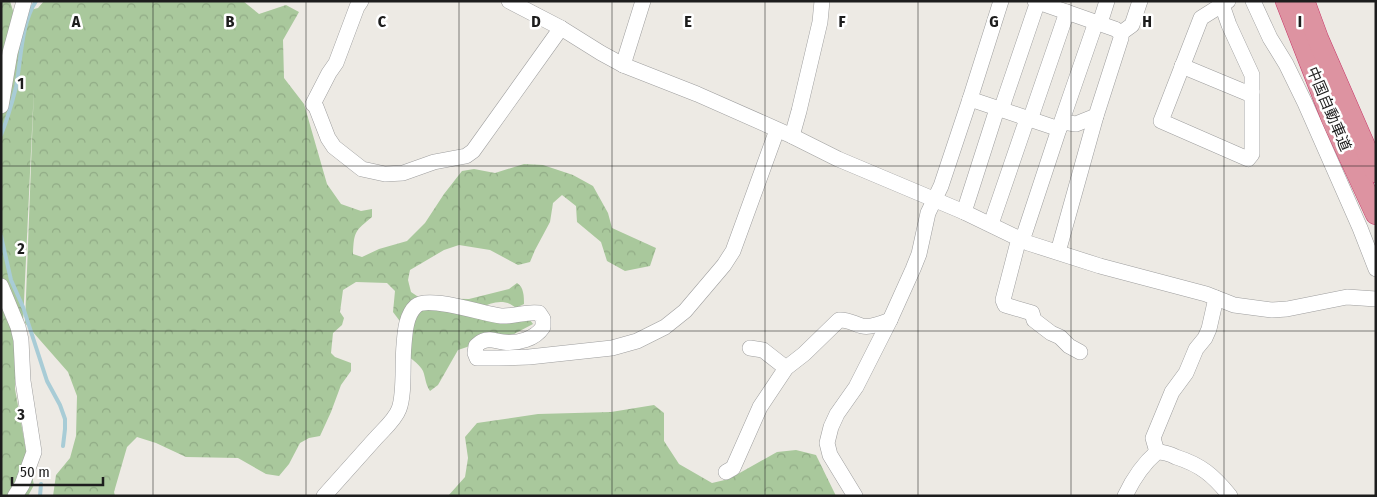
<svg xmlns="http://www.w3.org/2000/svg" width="1377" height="497" font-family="'Fira Sans Condensed','Noto Sans JP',sans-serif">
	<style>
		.forest { fill: url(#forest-crowns) }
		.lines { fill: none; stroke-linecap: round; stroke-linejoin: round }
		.stream { stroke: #a8ccd6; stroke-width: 4 }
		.minor-casing { stroke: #9e9e9e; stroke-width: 16 }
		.highway-casing { stroke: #c63668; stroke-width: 22 }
		.minor { stroke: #fff; stroke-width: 15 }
		.highway { stroke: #dd93a1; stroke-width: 21 }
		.grid { fill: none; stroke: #1d1d1d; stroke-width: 1; stroke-opacity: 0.55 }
		.labels { text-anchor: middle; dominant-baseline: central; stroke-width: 5; stroke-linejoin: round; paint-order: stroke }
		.street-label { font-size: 15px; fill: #1d1d1d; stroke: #fff }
		.grid-label { font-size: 16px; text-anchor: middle; font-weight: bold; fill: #1d1d1d; stroke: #fff; stroke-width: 5; stroke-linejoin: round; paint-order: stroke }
	</style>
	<defs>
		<pattern id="forest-crowns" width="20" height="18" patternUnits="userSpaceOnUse" patternTransform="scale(1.25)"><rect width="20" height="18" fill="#a9c89c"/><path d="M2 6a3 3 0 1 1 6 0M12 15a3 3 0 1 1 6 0" fill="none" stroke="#91ab86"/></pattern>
	</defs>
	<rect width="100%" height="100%" fill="#edeae4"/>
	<g class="forest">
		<path d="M1,1H10L14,14L38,8L44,1H243L259,14L286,5L299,12L283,40L284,78L304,104L327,184L341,204L361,211L372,209V217C355,231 354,231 353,254L362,257L379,249L407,241L425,223L444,194L462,171L474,169L495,173L524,164L543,165L573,175L593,186L608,213L612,228L656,248L650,266L625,271L607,261L601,242L577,222L576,206L562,195L553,203L550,222L535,250L530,262L518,265L490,250L459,245L444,250L410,270L408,280L411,292L420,298L469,299L509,289L517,283C524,287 524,297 524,304L516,308C505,298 492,302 480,308L530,320L533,324L514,334L476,341L467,347L458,350L438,385L430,391C425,383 426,379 423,371C420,365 413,360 408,356L406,326L399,320L393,312L395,291L387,283L356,282L343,290L340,312L344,318L342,325L333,333L331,353L335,357L351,363V371L341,385L331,412L320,436L309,438L300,443L289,464L279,476L266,474L238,458L186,457L156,443L137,437L127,447L114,492L115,496H53L56,475L70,458L76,436L77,396L68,372L25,323L34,87L23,323L15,353V389L26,450L34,485L28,496H1Z"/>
		<path d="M654,405L664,413V441L679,464L712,483L729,479L777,452L796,450L816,455L836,496H448L465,477L468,458L465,437L477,423L538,414L611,412Z"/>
	</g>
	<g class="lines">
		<g class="stream">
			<path d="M1,135C7,120 12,103 16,87C21,61 21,23 36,1"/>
			<path d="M1,236L11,280L23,307L47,381L60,405L65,419V429L63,446"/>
			<path d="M40,496L41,484"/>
		</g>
		<defs>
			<g id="minor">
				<path d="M361,1L357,7L336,63L329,73L313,104L316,107L328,138L334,147L362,169L385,174L403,173L434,162L466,156L473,151L561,28"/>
				<path d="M509,1L561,28L601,53L623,65L697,94L792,136L838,159L964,212L1028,243L1100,266L1206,294L1234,305L1272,310L1287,309L1347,297L1376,299"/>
				<path d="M1035,1L1115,29L1121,33V38L1096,116L1058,252"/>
				<path d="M1253,1L1270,38L1286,64L1305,103L1360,228L1376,269"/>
				<path d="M1222,5L1229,25L1252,75V154L1248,159L1161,121L1201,18L1228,1"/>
				<path d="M1100,23L1107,1"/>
				<path d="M1121,33L1132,25L1140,1"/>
				<path d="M623,65L643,1"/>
				<path d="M1182,66L1247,93L1252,92"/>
				<path d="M970,99L1059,129L1096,22"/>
				<path d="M1,106L10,53L24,1"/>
				<path d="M1001,110L1038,1"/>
				<path d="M1030,120L1067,12"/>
				<path d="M1062,122L1076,124L1096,116"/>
				<path d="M1059,129L1025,232L1017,246L1003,300L1005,305L1032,313L1034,320L1051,333L1060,337L1069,346L1080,352"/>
				<path d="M792,136L799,111L820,22L822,1"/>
				<path d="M964,212L997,109"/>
				<path d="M991,224L1027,119"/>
				<path d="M1,286L18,327L21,340L23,381L34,452L22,485L15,496"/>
				<path d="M750,348L763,350L786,368"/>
				<path d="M1157,452L1153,438L1172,392L1186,373L1196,349L1205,338L1209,329L1216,298"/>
				<path d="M726,472L733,468L760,407L786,368L804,354L839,320C848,319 854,324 862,326C871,328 882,323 890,320"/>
				<path d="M324,496C341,477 358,458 375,439C383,430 395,420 399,409C405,393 402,364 404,345C405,332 406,315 416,306C428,295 483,314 501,316C514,317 526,311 539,313L543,319V327C535,339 518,344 503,342C496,341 489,338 483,341C480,342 478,344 476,346L475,353L477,358H499L529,357L612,348L637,341L665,327L685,311L724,265L733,251L777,130"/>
				<path d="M855,496L830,455L827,443L831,427L837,414L856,387L890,320L913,269L919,254L928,213L941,186L970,99L1001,1"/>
				<path d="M1125,496C1133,479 1143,464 1157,452C1164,452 1170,454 1176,457C1201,465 1213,475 1230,496"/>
			</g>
			<g id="highway">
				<path d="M1286,1L1332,119L1376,214"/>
				<path d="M1304,1L1318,39L1376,172"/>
			</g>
		</defs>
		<use href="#minor" class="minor-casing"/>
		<use href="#highway" class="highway-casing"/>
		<use href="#minor" class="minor"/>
		<use href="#highway" class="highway"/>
	</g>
	<path class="grid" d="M153,1V496M306,1V496M459,1V496M612,1V496M765,1V496M918,1V496M1071,1V496M1224,1V496M1,166H1376M1,331H1376"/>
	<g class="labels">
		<g class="street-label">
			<text transform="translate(1329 109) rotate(67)">中国自動車道</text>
		</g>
	</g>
	<g class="grid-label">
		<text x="76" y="27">A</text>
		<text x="230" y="27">B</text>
		<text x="382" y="27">C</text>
		<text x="536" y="27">D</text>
		<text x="688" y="27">E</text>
		<text x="842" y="27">F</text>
		<text x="994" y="27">G</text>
		<text x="1147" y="27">H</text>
		<text x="1300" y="27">I</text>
		<text x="21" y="89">1</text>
		<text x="21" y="254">2</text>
		<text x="21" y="420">3</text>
	</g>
	<rect width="1377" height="497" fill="none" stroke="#1d1d1d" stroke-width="5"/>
	<path d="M12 477v8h91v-8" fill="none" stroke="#1d1d1d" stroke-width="2.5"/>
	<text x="20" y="477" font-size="15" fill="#1d1d1d" stroke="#ffffff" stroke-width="4" paint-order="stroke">50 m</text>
</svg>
